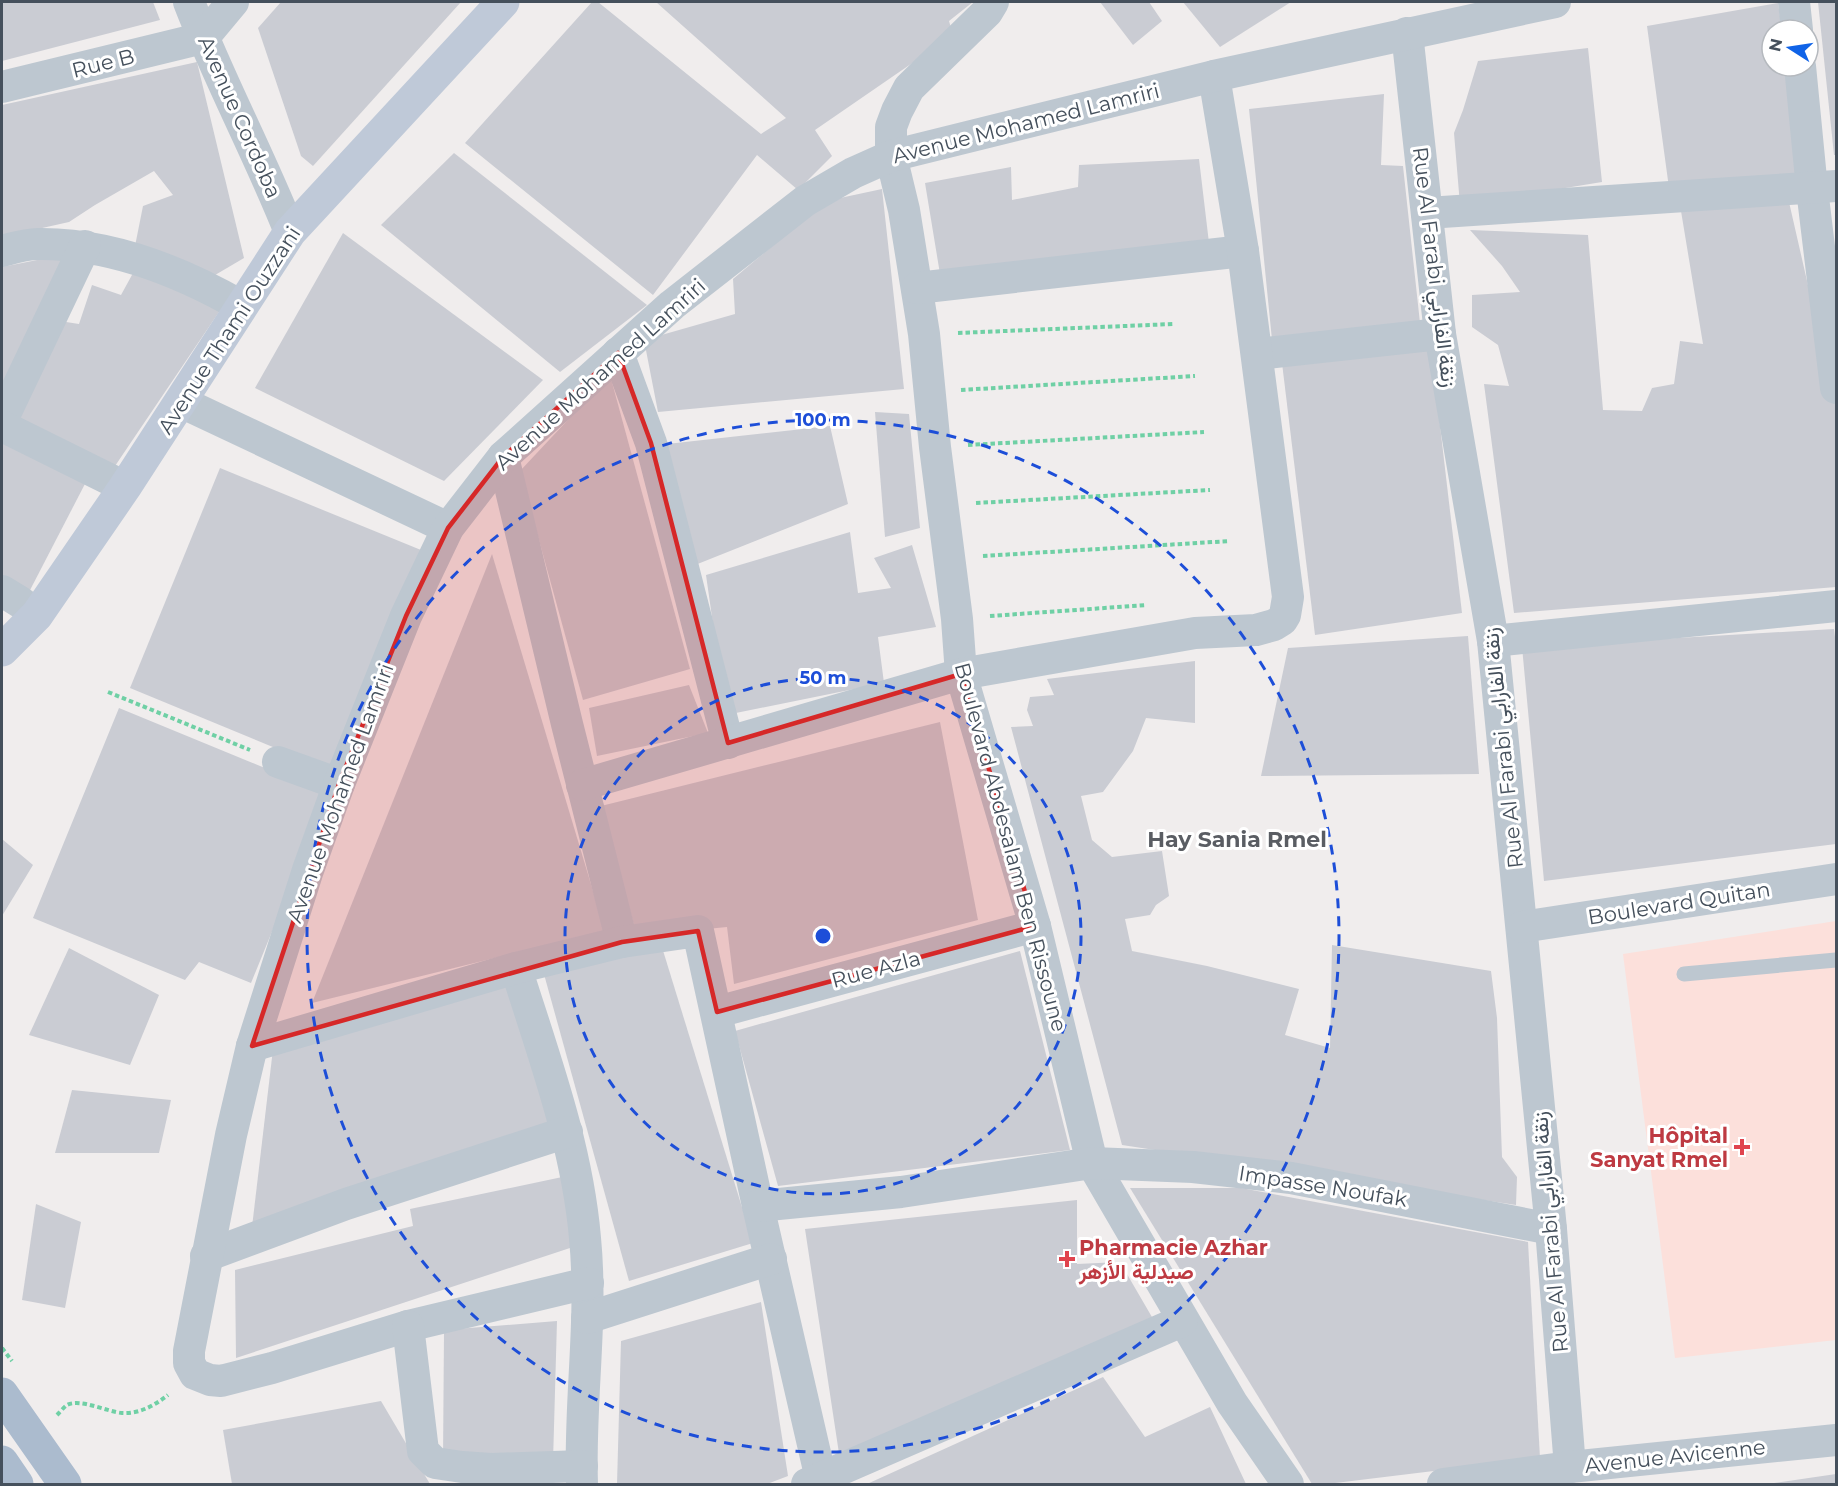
<svg xmlns="http://www.w3.org/2000/svg" width="1838" height="1486" font-family="Montserrat,Vazirmatn,sans-serif">
	<style>
		.medical { fill: #fce0db }
		.building { fill: #caccd3 }
		.lines { fill: none; stroke-linecap: round; stroke-linejoin: round }
		.path { stroke: #6fd0a5; stroke-width: 4; stroke-dasharray: 4.5 3; stroke-linecap: butt }
		.lane { stroke: #bdc7d0; stroke-width: 15 }
		.street { stroke: #bdc7d0; stroke-width: 32 }
		.secondary { stroke: #bfc9d8; stroke-width: 33 }
		.primary { stroke: #abbbce; stroke-width: 33 }
		.marked { fill: #d62828; fill-opacity: 0.2; stroke: #d62828; stroke-width: 4.5; stroke-linejoin: round }
		.ring { fill: none; stroke: #1d4ed8; stroke-width: 3; stroke-dasharray: 10 8 }
		.health-dot { fill: #e0444e; stroke: #fff; stroke-width: 2 }
		.labels { text-anchor: middle; dominant-baseline: central; stroke-width: 6; stroke-linejoin: round; paint-order: stroke }
		.street-label { font-size: 21px; fill: #45505c; stroke: #fff }
		.health-label { font-size: 21px; font-weight: bold; fill: #be3a42; stroke: #fff; text-anchor: end }
		.neighbourhood-label { font-size: 22px; font-weight: bold; fill: #5a5d63; stroke: #fff }
		.centre { fill: #1d4ed8; stroke: #fff; stroke-width: 3 }
		.ring-label { font-size: 18px; text-anchor: middle; font-weight: bold; fill: #1d4ed8; stroke: #fff; stroke-width: 6; stroke-linejoin: round; paint-order: stroke }
	</style>
	<rect width="100%" height="100%" fill="#f0eded"/>
	<path class="medical" d="M1836,921V1340L1675,1358L1623,954Z"/>
	<g class="building">
		<path d="M2,2H153L160,20L2,61Z"/>
		<path d="M281,2H461L313,166L301,156L258,28Z"/>
		<path d="M592,2H598L761,134L786,118L656,2H973L949,21L953,35L815,130L832,156L798,190L757,155L653,295L465,143Z"/>
		<path d="M1100,2H1149L1162,21L1133,45Z"/>
		<path d="M1183,2H1291L1220,47Z"/>
		<path d="M1818,2H1836V155H1834Z"/>
		<path d="M1778,3L1782,30H1772V66H1788L1804,172L1669,188L1647,26Z"/>
		<path d="M1588,48L1602,182L1460,205L1454,133L1463,110L1478,61Z"/>
		<path d="M197,62L244,258L210,278L135,246L143,206L173,195L154,171L95,205L69,222L2,237V105Z"/>
		<path d="M1384,94L1381,165L1403,166L1420,323L1272,340L1249,109Z"/>
		<path d="M454,153L647,305L560,372L381,225Z"/>
		<path d="M1199,159L1209,243L940,274L925,183L1011,167L1012,200L1078,187L1079,165Z"/>
		<path d="M882,189L904,389L658,412L644,340L735,314L733,279L826,201Z"/>
		<path d="M1789,202L1836,408V587L1514,613L1484,384L1509,386L1498,345L1472,327V295L1520,292L1502,266L1470,230L1588,235L1603,410L1642,411L1652,388L1674,384L1680,341L1703,344L1680,205Z"/>
		<path d="M343,233L543,380L444,481L255,388Z"/>
		<path d="M72,253L2,394V267Z"/>
		<path d="M138,264L225,303L115,466L13,425L53,320L79,324L92,285L121,295Z"/>
		<path d="M1431,349L1462,613L1315,635L1282,363Z"/>
		<path d="M610,375L690,669L583,700L520,471Z"/>
		<path d="M875,412L909,414L920,528L885,537Z"/>
		<path d="M830,426L848,504L690,567L667,444Z"/>
		<path d="M2,434L87,480L28,594L2,580Z"/>
		<path d="M220,468L421,550L331,771L130,688Z"/>
		<path d="M850,532L858,593L891,588L874,558L912,545L936,627L878,637L884,683L726,715L706,575Z"/>
		<path d="M492,554L605,931L312,1003Z"/>
		<path d="M1834,629L1836,645V844L1544,881L1522,647Z"/>
		<path d="M1468,636L1479,774L1261,776L1288,648Z"/>
		<path d="M1195,661V723L1146,718L1133,751L1103,792L1081,796L1092,840L1112,857L1162,851L1169,896L1156,905L1150,915L1125,919L1132,951L1207,966L1299,989L1285,1035L1330,1048L1332,945L1491,971L1497,1018L1502,1157L1517,1177L1516,1205L1122,1145L1011,727L1033,726L1027,710L1030,697L1054,695L1047,679Z"/>
		<path d="M689,685L708,733L597,756L589,708Z"/>
		<path d="M119,708L328,794L251,983L199,962L185,980L33,918Z"/>
		<path d="M940,722L978,920L734,984L727,927L637,936L601,806Z"/>
		<path d="M2,839L33,865L2,916Z"/>
		<path d="M661,944L753,1243L629,1281L542,967Z"/>
		<path d="M69,948L159,995L130,1065L29,1035Z"/>
		<path d="M1020,951L1070,1150L778,1186L735,1031Z"/>
		<path d="M508,977L552,1133L252,1227L273,1049Z"/>
		<path d="M72,1090L171,1100L159,1153H55Z"/>
		<path d="M567,1176L573,1247L236,1358L235,1270L413,1226L410,1209Z"/>
		<path d="M1130,1188H1241L1528,1242L1540,1458L1327,1484H1312Z"/>
		<path d="M1077,1200V1264L1120,1262L1156,1324L840,1460L805,1229Z"/>
		<path d="M36,1204L81,1222L65,1308L22,1300Z"/>
		<path d="M761,1302L788,1476L767,1484H617L621,1341Z"/>
		<path d="M557,1321L553,1462L443,1460L444,1330Z"/>
		<path d="M1103,1377L1145,1437L1210,1407L1246,1484H867Z"/>
		<path d="M381,1401L430,1484H232L223,1430Z"/>
		<path d="M1836,1474V1484H1774V1483Z"/>
	</g>
	<g class="lines">
		<g class="path">
			<path d="M958,333L1173,324"/>
			<path d="M961,390L1195,376"/>
			<path d="M968,445L1204,432"/>
			<path d="M976,503L1210,490"/>
			<path d="M983,556L1230,541"/>
			<path d="M990,616L1147,605"/>
			<path d="M108,692L250,750"/>
			<path d="M2,1348L12,1361"/>
			<path d="M57,1415C60,1412 64,1407 67,1405C80,1398 108,1412 122,1413C140,1414 155,1405 168,1395"/>
		</g>
		<path class="lane" d="M1684,974L1836,960"/>
		<g class="street">
			<path d="M189,2C219,80 259,154 290,232"/>
			<path d="M993,2L987,12L909,88L897,111L891,127V156L904,210L924,334L935,447L957,619L961,674L1035,926L1092,1163L1232,1403L1288,1484"/>
			<path d="M1794,2L1797,30"/>
			<path d="M1407,33L1440,334L1493,641L1551,1229L1570,1467"/>
			<path d="M1800,66L1812,189L1836,388"/>
			<path d="M2,87L203,38L233,2"/>
			<path d="M1427,213L1836,186"/>
			<path d="M2,251C13,248 26,244 38,244C109,243 180,271 241,306"/>
			<path d="M917,288L1243,251"/>
			<path d="M618,353L651,443L728,743"/>
			<path d="M1258,354L1440,334"/>
			<path d="M181,402L448,528"/>
			<path d="M2,420L85,246"/>
			<path d="M2,426L125,487"/>
			<path d="M503,457L567,724L622,942"/>
			<path d="M2,591L20,602L37,615"/>
			<path d="M1493,641L1836,606"/>
			<path d="M278,762L339,784"/>
			<path d="M582,785L961,674L1195,633L1256,630L1274,625L1282,620L1285,615L1288,597L1243,251L1214,76"/>
			<path d="M1522,927L1836,879"/>
			<path d="M516,968C544,1057 577,1145 585,1238C593,1320 579,1402 582,1484"/>
			<path d="M717,1012L1035,926"/>
			<path d="M252,1046L516,968L622,942L698,931L758,1206L821,1479"/>
			<path d="M758,1206L901,1192L1092,1163L1193,1167L1291,1178L1551,1229"/>
			<path d="M206,1256L346,1204L567,1132"/>
			<path d="M588,1283L408,1326L272,1368L221,1381L210,1380L195,1374L189,1363V1351L231,1135L252,1046L308,870L339,784L406,616L448,528L503,457L672,305L805,201L853,173L891,156L1214,76L1555,2"/>
			<path d="M587,1318L771,1259"/>
			<path d="M408,1326L423,1451L435,1463L462,1467L491,1469L582,1466"/>
			<path d="M807,1484L1182,1321"/>
			<path d="M1443,1484L1570,1467L1836,1440"/>
		</g>
		<path class="secondary" d="M2,650L37,615L125,487L290,232L503,2"/>
		<g class="primary">
			<path d="M2,1394L65,1484"/>
			<path d="M2,1462L17,1484"/>
		</g>
	</g>
	<path class="marked" d="M618,353L651,443L728,743L961,674L1035,926L717,1012L698,931L622,942L252,1046L339,784L406,616L448,528L503,457Z"/>
	<g class="ring">
		<circle cx="823" cy="936" r="258"/>
		<circle cx="823" cy="936" r="516"/>
	</g>
	<g class="health-dot">
		<path d="M1739 1138h6v6h6v6h-6v6h-6v-6h-6v-6h6z"/>
		<path d="M1064 1250h6v6h6v6h-6v6h-6v-6h-6v-6h6z"/>
	</g>
	<g class="labels">
		<g class="street-label">
			<text transform="translate(103 63) rotate(-14)">Rue B</text>
			<text transform="translate(240 117) rotate(66)">Avenue Cordoba</text>
			<text transform="translate(1026 123) rotate(-14)">Avenue Mohamed Lamriri</text>
			<text transform="translate(1435 267) rotate(83)">Rue Al Farabi زنقة الفارابي</text>
			<text transform="translate(229 330) rotate(-57)">Avenue Thami Ouzzani</text>
			<text transform="translate(600 374) rotate(-42)">Avenue Mohamed Lamriri</text>
			<text transform="translate(1503 748) rotate(-96)">Rue Al Farabi زنقة الفارابي</text>
			<text transform="translate(340 793) rotate(-70)">Avenue Mohamed Lamriri</text>
			<text transform="translate(1011 847) rotate(75)">Boulevard Abdesalam Ben Rissoune</text>
			<text transform="translate(1679 903) rotate(-9)">Boulevard Quitan</text>
			<text transform="translate(876 969) rotate(-15)">Rue Azla</text>
			<text transform="translate(1323 1186) rotate(9)">Impasse Noufak</text>
			<text transform="translate(1550 1232) rotate(-95)">Rue Al Farabi زنقة الفارابي</text>
			<text transform="translate(1675 1456) rotate(-6)">Avenue Avicenne</text>
		</g>
		<g class="health-label">
			<text x="1728" y="1135">Hôpital<tspan x="1728" dy="24">Sanyat Rmel</tspan></text>
			<text x="1079" y="1247" text-anchor="start">Pharmacie Azhar<tspan x="1079" dy="24">صيدلية الأزهر</tspan></text>
		</g>
		<g class="neighbourhood-label">
			<text x="1237" y="839">Hay Sania Rmel</text>
		</g>
	</g>
	<circle cx="823" cy="936" r="9" class="centre"/>
	<g class="ring-label">
		<text x="823" y="426">100 m</text>
		<text x="823" y="684">50 m</text>
	</g>
	<rect width="1838" height="1486" fill="none" stroke="#45505c" stroke-width="6"/>
	<g transform="translate(1790 48) rotate(282)"><circle r="28" fill="#ffffff" stroke="#b5b9be" stroke-width="1.5"/>
	<path d="M0-4.5L10 22L0 15L-10 22Z" fill="#1063e7"/>
	<text y="-9" font-size="16" font-weight="bold" text-anchor="middle" fill="#45505c">N</text>
	</g>
</svg>
